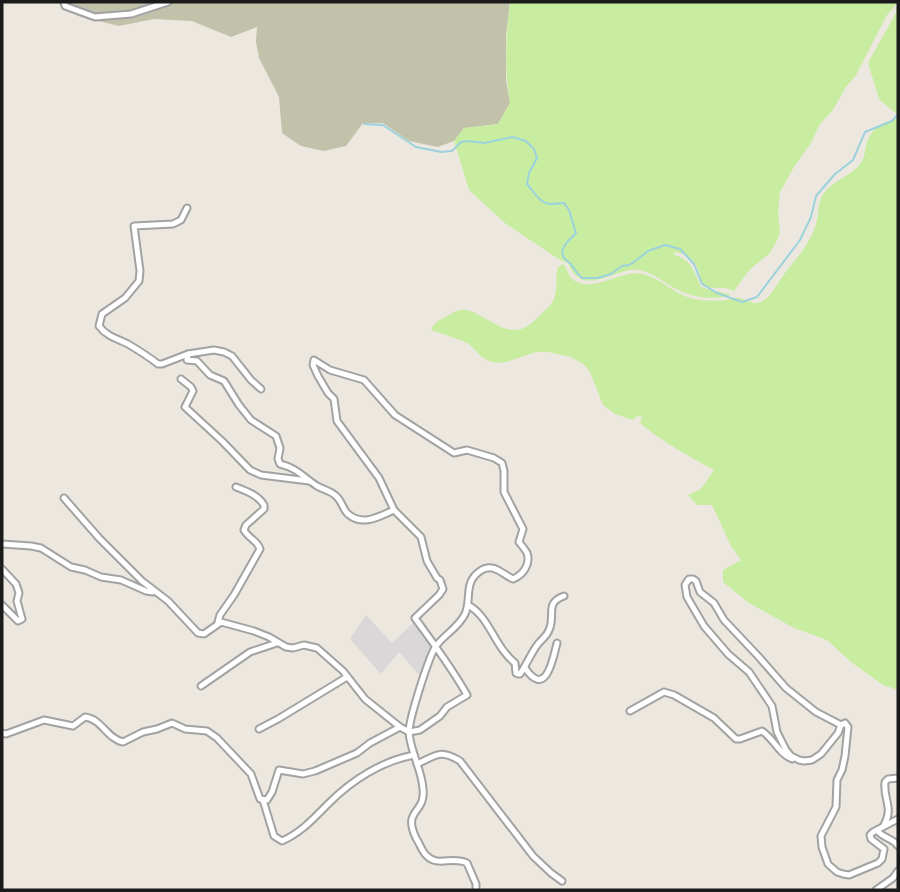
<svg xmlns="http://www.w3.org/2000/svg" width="900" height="892" font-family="'Varela Round',sans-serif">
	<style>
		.residential { fill: #d9d7d7 }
		.construction { fill: #c2c1aa }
		.grass { fill: #c8eca0 }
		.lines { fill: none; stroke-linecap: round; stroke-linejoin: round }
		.stream { stroke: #9cd2de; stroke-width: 2 }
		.minor-casing { stroke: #a2a2a2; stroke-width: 9 }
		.minor { stroke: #fff; stroke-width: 5 }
	</style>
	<rect width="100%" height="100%" fill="#ede8df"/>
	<path class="residential" d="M366,615L392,643L414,622L431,645L421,677L399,652L381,674L350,639Z"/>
	<path class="construction" d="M56,2H510L506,36V80L510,103L498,124L464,128L454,141L438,147L409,141L383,123H363L346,146L324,151L301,146L282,133L279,97L259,58L256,42L257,27L231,37L192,21L154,19L119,26L78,16Z"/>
	<g class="grass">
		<path d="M510,2H898L887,15L856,75L846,87L833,110L820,124L811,143L794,167L780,192L778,213L780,231L779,236L774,246L769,254L750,269L734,291C731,290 727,288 724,288C716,287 708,290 702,283C700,280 700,275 699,272C695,260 687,253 674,252L675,255C692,261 694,271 701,287C711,291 721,291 731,295C710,302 687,296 669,285C660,279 650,272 639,270C614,267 582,300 568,263L560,260L506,224L469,190L454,141L464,128L498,124L510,103C504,69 506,36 510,2Z"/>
		<path d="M898,9V115L879,99L868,63Z"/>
		<path d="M896,119H898V690L883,685L851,662L827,640L794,628L749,603L723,582V570L741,560L731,546L712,505H697L688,495L701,489L714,470C688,456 663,442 640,423L642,417L637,416L633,420L615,414L603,405L590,372L583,364L571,357L548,352H536L506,362L497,363L489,361L482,357L469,344L463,341L431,330C434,322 440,320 447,316C451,314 457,310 462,310C467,309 473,312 477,314C502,327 516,342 540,315C545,310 551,306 554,299C558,289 555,277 558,267L563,264C568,269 568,278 575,281C596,293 621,269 643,274C660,278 673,293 690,298C702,301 715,301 727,300C731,299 734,297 738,298C745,298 751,304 758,303C770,300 774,288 780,280C792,262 808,248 815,227C819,217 817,205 822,196C832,180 853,176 862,161C865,156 865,150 866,145C871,129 880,123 896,119Z"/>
	</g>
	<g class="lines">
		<path class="stream" d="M364,124L383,125L416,147L441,152L452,151L461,142L468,141L484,143L512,137L526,141L534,149L537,158L529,173L527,184C534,192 540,204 551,204C555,204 560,203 564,203L569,210L576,233C569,240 557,250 565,259C567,261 569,262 570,263C575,269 576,273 582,278H597L611,274L622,266L629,265L634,262L648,251L665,245L680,249L694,264L702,284L717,293L742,302L757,297L800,240L811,217L816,196L835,174L853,160L865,132L892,121L898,114"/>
		<defs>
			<g id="minor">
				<path d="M64,2L65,6L95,17L131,14L168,2"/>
				<path d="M187,208L181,220L173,224L134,226L140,271L139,281L125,298L102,314L99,326C106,336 118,339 128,344C138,350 148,356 158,364H162L188,354"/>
				<path d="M181,379L191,387L193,391L185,407L222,441L250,470L261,475L309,481"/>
				<path d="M261,389L251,380L232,356L224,352L214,350L188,354L187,360L197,361L210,375L224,381L239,405L251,420L276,436L280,448L278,459L280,464C297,468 303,477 317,486C324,490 331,491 336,496C342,501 343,510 348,514C363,527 380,516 394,510"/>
				<path d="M64,498L99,538L142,581L168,601L198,633L204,634L221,622L254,631L269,637L286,647L293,648L304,645L317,648L343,671L365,699L400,727L409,732L420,730L440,716L447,707L467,695C452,668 433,643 415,618L439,595L443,589L440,580L437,578L427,561L421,537L394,510L379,478L337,421L334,399L328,393L318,376L313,365L314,360L330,370L364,380L395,415L454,453L467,450L494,458L502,463L504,471V492L523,529L519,542C522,546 525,549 527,553C531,564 523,575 513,579C502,574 493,562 480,571C463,583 472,599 465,614C459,627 445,634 436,646C429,656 409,719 409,732C410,751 422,770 423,789C426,814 402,809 416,838C420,844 422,852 427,856C438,867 452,856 467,863L476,884V890"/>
				<path d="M2,544L31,546L41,548L71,567L85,570L101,577L121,580L146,591L153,592"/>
				<path d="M2,569L16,584L19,593L17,601L22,619L18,621L2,605"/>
				<path d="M468,605C490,617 493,645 515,663L516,673L518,674H520C527,664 531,653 538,644C542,639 547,636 549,630C556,616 544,603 564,596"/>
				<path d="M218,622L220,615L234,595L260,549C258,541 248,538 244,530L246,525L264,509V505C258,495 246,491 236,487"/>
				<path d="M525,668C546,699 553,659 557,643"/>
				<path d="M201,686L250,652L277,643"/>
				<path d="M630,711L664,692L674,695L714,718L736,739H740L762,731C774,739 778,753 792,759"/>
				<path d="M841,725L838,733L821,754L812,760L804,761L799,760L791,756L786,750L777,732L772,706L749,672L728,654L704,626L687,597L685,585L689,579H693L696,581L700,592L714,603L724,620L758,656L786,688L816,712L841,725L845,723L848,727L845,756L842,770L837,780L836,807L821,836L822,847L828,864L837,872L843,874L849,875L878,863L882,859L884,849L871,839L870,835L873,832L898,819"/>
				<path d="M259,729L278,719L347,677"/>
				<path d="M2,733L6,734L44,720L73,726L85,717C102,719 107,739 123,742L143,732L157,729L172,723L185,729L207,731L217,738L251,774L260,799L267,800L272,792L279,770L303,774L315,771L357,753L370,743L400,727"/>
				<path d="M417,764C437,755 440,749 460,761L533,856L551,873L562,881"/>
				<path d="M263,800L274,836L282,841C302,832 314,818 329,803C352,780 382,761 414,755"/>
				<path d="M884,825C894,807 883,800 885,782L888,779L898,778"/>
				<path d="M877,830C882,838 893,838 898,846"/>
				<path d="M876,890L893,878L898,871"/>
			</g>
		</defs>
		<use href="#minor" class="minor-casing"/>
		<use href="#minor" class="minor"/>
	</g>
	<rect width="900" height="892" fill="none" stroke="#1b1b1b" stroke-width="7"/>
</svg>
